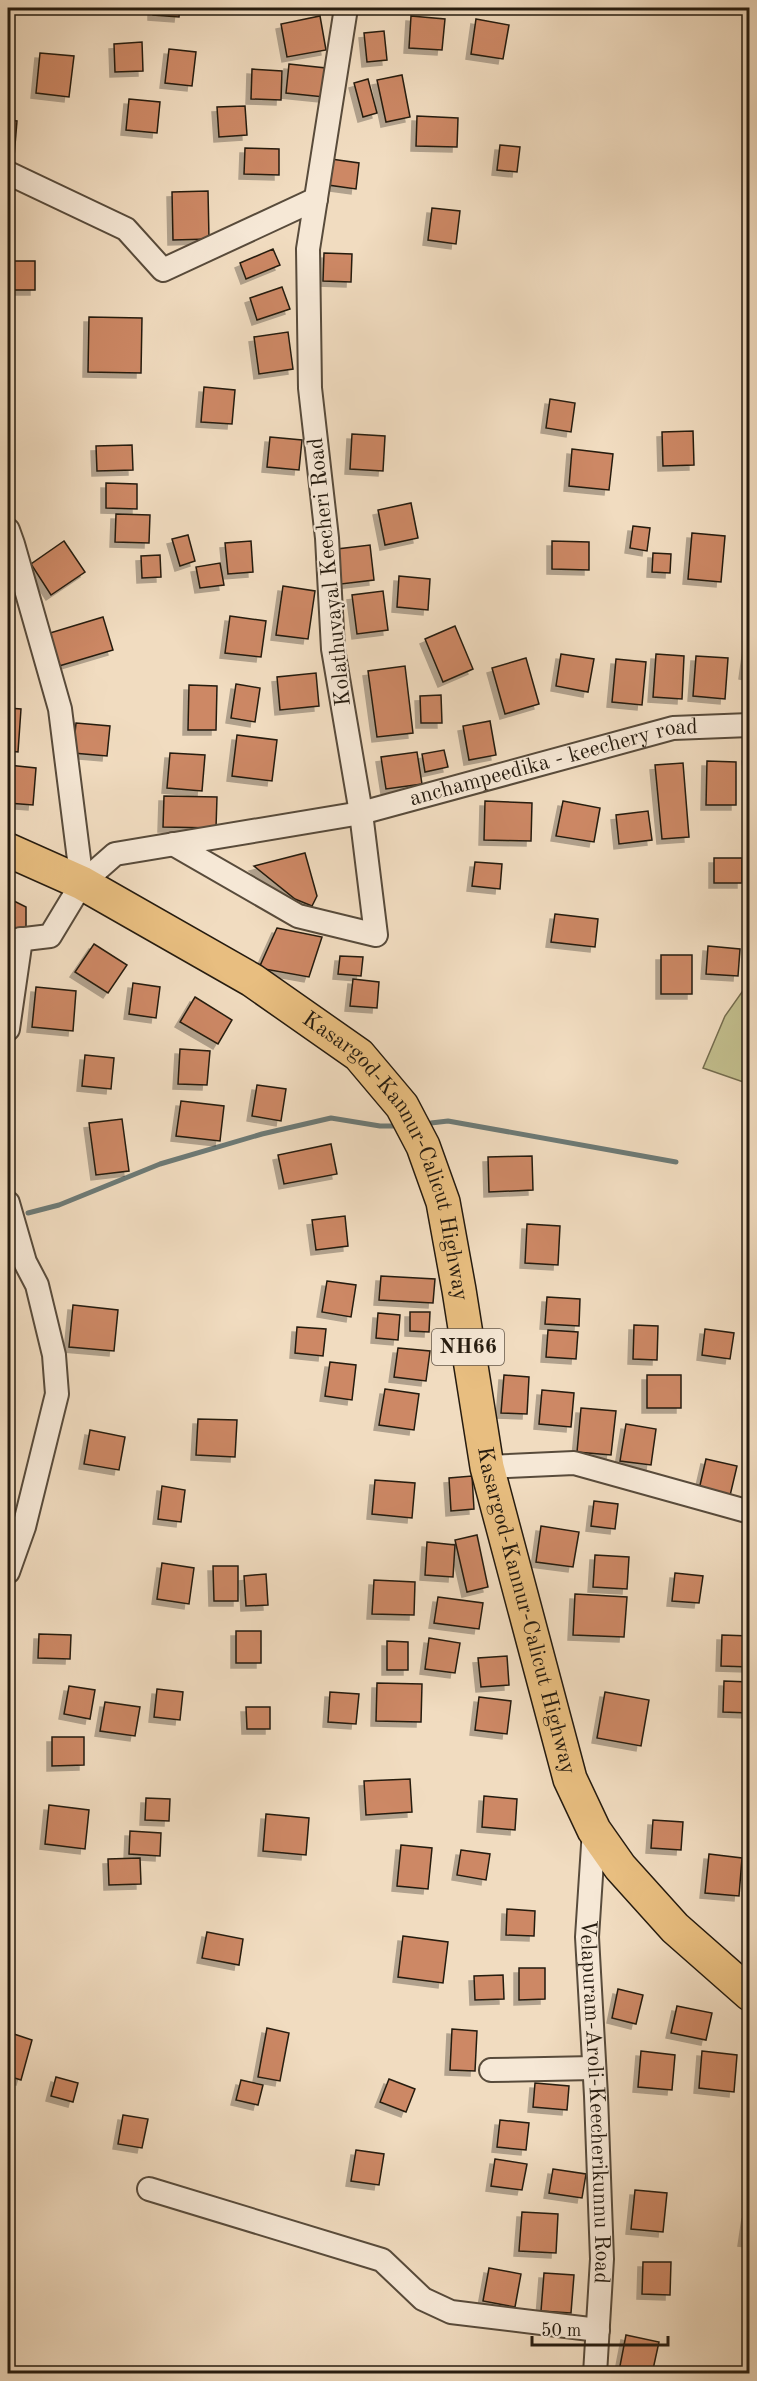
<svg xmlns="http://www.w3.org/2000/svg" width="757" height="2381" font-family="'Old Standard TT',serif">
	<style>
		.green { fill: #c2be8d; stroke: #746c4e; stroke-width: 1.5 }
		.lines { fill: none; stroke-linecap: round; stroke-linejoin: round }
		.stream { stroke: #6d7a76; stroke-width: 5 }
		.building { fill: #cd8865; stroke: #251b0f; stroke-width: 1.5; filter: url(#shadow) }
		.street-casing { stroke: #584b3b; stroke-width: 26 }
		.highway-casing { stroke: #251b0f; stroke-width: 36 }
		.street { stroke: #f6e8d6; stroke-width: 22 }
		.highway { stroke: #e8be80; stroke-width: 33 }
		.labels { text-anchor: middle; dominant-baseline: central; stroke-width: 4.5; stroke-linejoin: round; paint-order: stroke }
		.shield { fill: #f6e8d6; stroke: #64584b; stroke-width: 1.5 }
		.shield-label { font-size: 21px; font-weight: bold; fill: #251b0f }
		.street-label { font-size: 22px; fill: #251b0f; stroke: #f6e8d6 }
	</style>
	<defs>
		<filter id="shadow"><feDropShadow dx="-5" dy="5" stdDeviation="0" flood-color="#0004"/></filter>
	</defs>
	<rect width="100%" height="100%" fill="#f1dcc0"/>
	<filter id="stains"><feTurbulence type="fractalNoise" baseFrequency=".00333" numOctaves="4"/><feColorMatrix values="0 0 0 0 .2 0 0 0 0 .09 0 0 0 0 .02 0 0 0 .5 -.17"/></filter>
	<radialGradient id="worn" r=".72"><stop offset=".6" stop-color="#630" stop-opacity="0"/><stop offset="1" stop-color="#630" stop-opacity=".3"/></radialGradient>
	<path class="green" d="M749,982V1084L703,1068L725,1016Z"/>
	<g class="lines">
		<g class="stream">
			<path d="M431,1123L448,1121L676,1162"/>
			<path d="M28,1213L59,1205L160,1164L262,1134L331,1118L380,1126H393"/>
		</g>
	</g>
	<g class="building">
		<path d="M153,8H180L179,17L153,15Z"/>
		<path d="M320,16L326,50L287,57L281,24Z"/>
		<path d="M411,16L445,19L442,50L409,48Z"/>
		<path d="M476,19L509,25L503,59L471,54Z"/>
		<path d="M384,31L387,60L367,62L364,33Z"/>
		<path d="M142,42L143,71L115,72L114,44Z"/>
		<path d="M169,49L196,52L192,86L165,83Z"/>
		<path d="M40,53L74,56L69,97L36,93Z"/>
		<path d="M289,64L326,68L324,97L286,93Z"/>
		<path d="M252,69L282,71L281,100L251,99Z"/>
		<path d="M402,75L410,117L386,122L377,80Z"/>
		<path d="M368,79L377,113L363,117L354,83Z"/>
		<path d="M129,99L160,102L157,133L126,130Z"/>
		<path d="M245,106L247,135L219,137L217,107Z"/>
		<path d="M417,116L458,118L457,147L416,146Z"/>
		<path d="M8,120L17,121L14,157H8Z"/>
		<path d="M500,145L520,147L517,172L497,170Z"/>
		<path d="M245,148L279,149V175L244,174Z"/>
		<path d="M331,159L359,163L356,189L328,185Z"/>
		<path d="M208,191L209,239L173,240L172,192Z"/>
		<path d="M432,208L460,211L456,244L428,240Z"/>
		<path d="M273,249L280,265L246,279L240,263Z"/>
		<path d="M324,253L352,254L351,282L323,281Z"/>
		<rect x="8" y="261" width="27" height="29"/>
		<path d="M282,287L290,309L257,320L250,298Z"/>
		<path d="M89,317L142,318L141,373L88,372Z"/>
		<path d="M288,332L293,369L259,374L254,337Z"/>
		<path d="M204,387L235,390L232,424L201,422Z"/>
		<path d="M550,399L575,403L571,432L546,428Z"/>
		<path d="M693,431L694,465L663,466L662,432Z"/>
		<path d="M352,434L385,436L383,471L350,469Z"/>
		<path d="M270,437L302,440L299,470L267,467Z"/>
		<path d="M132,445L133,470L97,471L96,446Z"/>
		<path d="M572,449L613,454L609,490L569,486Z"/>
		<path d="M106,483L137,484V509L106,508Z"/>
		<path d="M411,503L418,538L385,545L378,510Z"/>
		<path d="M116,514L150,515L149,543L115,542Z"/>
		<path d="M633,526L650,528L647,551L630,548Z"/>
		<path d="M692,533L725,536L721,582L688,579Z"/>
		<path d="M188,535L195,561L180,566L172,539Z"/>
		<path d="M64,541L85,572L51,595L31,564Z"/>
		<path d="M251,541L253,572L228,574L225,543Z"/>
		<path d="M552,541L589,542V570L552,569Z"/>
		<path d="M370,545L374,580L341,584L337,549Z"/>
		<path d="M653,553L671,554L670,573L652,572Z"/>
		<path d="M160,555L161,577L142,578L141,556Z"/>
		<path d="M220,563L224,585L200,588L196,567Z"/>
		<path d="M399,576L430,579L428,610L397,607Z"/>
		<path d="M283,586L315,591L308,639L276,635Z"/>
		<path d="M383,591L388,630L357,634L352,595Z"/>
		<path d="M230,616L266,621L261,657L225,653Z"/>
		<path d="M103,617L113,650L59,666L50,633Z"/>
		<path d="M455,626L473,669L443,682L425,639Z"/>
		<path d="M750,630V675L744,674Z"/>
		<path d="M561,654L594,659L588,692L556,686Z"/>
		<path d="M656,654L684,656L682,699L653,697Z"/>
		<path d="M696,656L728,658L725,699L693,696Z"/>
		<path d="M526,658L539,704L505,714L492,668Z"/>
		<path d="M616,659L646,662L642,705L612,702Z"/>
		<path d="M405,666L413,733L377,737L368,671Z"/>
		<path d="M316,673L319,706L280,710L277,677Z"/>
		<path d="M236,684L260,688L255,722L231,718Z"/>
		<path d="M189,685L217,686L216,730H188Z"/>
		<path d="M441,695L442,723H421L420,696Z"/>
		<path d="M8,708L21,709L18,752L8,751Z"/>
		<path d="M490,721L496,755L469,760L463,726Z"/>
		<path d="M76,723L110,726L107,756L73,753Z"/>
		<path d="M237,735L277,740L272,781L232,776Z"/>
		<path d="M444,750L448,767L425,772L422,754Z"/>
		<path d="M417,752L422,784L386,789L381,757Z"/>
		<path d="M170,753L205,755L202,791L167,788Z"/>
		<path d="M747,756H750V802Z"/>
		<path d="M707,761L736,762V805H706Z"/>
		<path d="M683,763L689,837L662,839L655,765Z"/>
		<path d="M8,765L36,768L33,805L8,803Z"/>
		<path d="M164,796L217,797L216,828L163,827Z"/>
		<path d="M485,801L532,803L531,841L484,840Z"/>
		<path d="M563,801L600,808L594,842L556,836Z"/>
		<path d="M648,811L652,840L619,844L616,815Z"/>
		<path d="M305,853L317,896L312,906L295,899L254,866Z"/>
		<rect x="714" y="858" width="28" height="25"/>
		<path d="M475,862L502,864L500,889L472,886Z"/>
		<path d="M8,898L26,907V929H8Z"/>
		<path d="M555,914L598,919L595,947L551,942Z"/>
		<path d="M277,928L322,937L309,977L259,968Z"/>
		<path d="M94,944L127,965L108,993L75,972Z"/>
		<path d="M708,946L740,949L738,976L706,974Z"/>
		<rect x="661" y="955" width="31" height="39"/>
		<path d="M340,956L363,957L361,976L338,974Z"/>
		<path d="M353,979L379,982L377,1008L350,1006Z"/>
		<path d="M133,983L160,987L156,1018L129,1014Z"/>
		<path d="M36,987L76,991L73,1031L32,1027Z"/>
		<path d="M195,997L232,1020L218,1044L180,1022Z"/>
		<path d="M180,1049L210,1051L207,1085L178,1084Z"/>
		<path d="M85,1055L114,1058L111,1089L82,1086Z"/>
		<path d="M257,1085L286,1089L281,1121L252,1116Z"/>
		<path d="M181,1101L224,1106L220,1141L176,1136Z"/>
		<path d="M122,1119L129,1171L96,1175L89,1123Z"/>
		<path d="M331,1144L337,1174L284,1184L278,1155Z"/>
		<path d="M532,1156L533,1190L489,1192L488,1157Z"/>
		<path d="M345,1216L348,1246L316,1250L312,1220Z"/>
		<path d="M527,1224L560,1226L558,1265L525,1263Z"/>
		<path d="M381,1276L435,1279L433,1303L379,1300Z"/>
		<path d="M327,1281L356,1285L351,1317L322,1312Z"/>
		<path d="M547,1297L580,1299L579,1326L545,1324Z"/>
		<path d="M73,1305L118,1310L114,1351L69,1347Z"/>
		<path d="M410,1312H430L429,1332L410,1331Z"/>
		<path d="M378,1313L400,1315L398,1340L376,1338Z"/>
		<path d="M634,1325L658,1326L657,1360L633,1359Z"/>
		<path d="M297,1327L326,1329L323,1356L295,1353Z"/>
		<path d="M705,1329L734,1333L730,1359L702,1355Z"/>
		<path d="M548,1330L578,1332L576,1359L546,1357Z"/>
		<path d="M398,1348L430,1351L426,1381L394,1377Z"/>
		<path d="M330,1362L356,1365L352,1400L325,1396Z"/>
		<path d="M504,1375L529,1377L527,1414L501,1413Z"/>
		<rect x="647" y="1375" width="34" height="33"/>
		<path d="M385,1389L419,1394L414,1430L379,1425Z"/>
		<path d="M542,1390L574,1393L571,1427L539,1424Z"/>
		<path d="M581,1408L616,1411L611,1455L577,1452Z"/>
		<path d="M198,1419L237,1420L235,1457L196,1455Z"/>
		<path d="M626,1424L656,1429L651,1465L620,1461Z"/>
		<path d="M90,1430L125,1437L119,1470L84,1464Z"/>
		<path d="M706,1459L737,1466L729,1500L698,1494Z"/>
		<path d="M472,1476L474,1509L451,1511L449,1478Z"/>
		<path d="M375,1480L415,1483L412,1518L372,1514Z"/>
		<path d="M162,1486L185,1490L181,1522L158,1519Z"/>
		<path d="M594,1501L618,1504L615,1529L591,1526Z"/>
		<path d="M541,1526L579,1532L573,1567L536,1562Z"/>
		<path d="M477,1535L488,1587L467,1592L455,1540Z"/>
		<path d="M427,1542L455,1545L453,1577L425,1575Z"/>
		<path d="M595,1555L629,1557L627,1589L593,1587Z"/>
		<path d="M162,1563L194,1568L189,1604L157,1599Z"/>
		<path d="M213,1566H238V1601H214Z"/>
		<path d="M675,1573L703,1576L699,1603L672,1601Z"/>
		<path d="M266,1574L268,1605L246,1606L244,1576Z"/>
		<path d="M374,1580L415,1582L414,1615L372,1614Z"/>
		<path d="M575,1594L627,1597L624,1637L573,1635Z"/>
		<path d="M438,1597L483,1603L479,1629L434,1623Z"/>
		<rect x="236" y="1631" width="25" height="32"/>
		<path d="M39,1634L71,1635L70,1659L38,1658Z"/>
		<path d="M722,1635L750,1636V1667L721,1666Z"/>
		<path d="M429,1638L460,1643L455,1673L425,1669Z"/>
		<path d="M387,1641L408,1642V1670H387Z"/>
		<path d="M507,1656L509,1685L481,1687L478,1658Z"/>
		<path d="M724,1681L750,1682V1713L723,1712Z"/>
		<path d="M377,1683L422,1684L421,1722L376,1721Z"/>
		<path d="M69,1686L95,1690L90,1719L64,1714Z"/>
		<path d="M157,1689L183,1692L180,1720L154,1717Z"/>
		<path d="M330,1692L359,1694L356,1724L328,1722Z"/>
		<path d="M605,1692L649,1700L641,1746L597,1738Z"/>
		<path d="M479,1697L511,1701L507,1734L475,1730Z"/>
		<path d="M105,1702L140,1707L135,1736L100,1731Z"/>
		<path d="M246,1707H270V1729H247Z"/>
		<path d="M52,1737H84V1765L52,1766Z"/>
		<path d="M410,1779L412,1812L366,1815L364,1781Z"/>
		<path d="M484,1796L517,1799L515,1830L482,1827Z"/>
		<path d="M146,1798L170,1799L169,1821L145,1820Z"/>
		<path d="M49,1805L89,1810L85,1849L45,1844Z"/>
		<path d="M266,1814L309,1818L306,1855L263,1851Z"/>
		<path d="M653,1820L683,1822L681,1850L651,1848Z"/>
		<path d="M130,1831L161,1833L160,1856L129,1854Z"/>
		<path d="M401,1845L432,1848L428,1889L397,1886Z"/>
		<path d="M461,1850L490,1854L486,1880L457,1875Z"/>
		<path d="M709,1854L742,1858L739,1896L705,1893Z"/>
		<path d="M140,1858L141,1884L109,1885L108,1859Z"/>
		<path d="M507,1909L535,1911L534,1936L506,1935Z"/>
		<path d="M207,1932L243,1939L239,1965L202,1958Z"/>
		<path d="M403,1936L448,1942L443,1983L398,1977Z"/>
		<path d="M519,1968H545V1999L519,2000Z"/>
		<path d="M503,1975L504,1999L475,2000L474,1976Z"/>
		<path d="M618,1989L643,1995L636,2024L612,2018Z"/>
		<path d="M677,2006L712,2013L706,2040L671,2033Z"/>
		<path d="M267,2028L289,2033L280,2081L258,2077Z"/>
		<path d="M452,2029L477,2031L475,2071L450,2070Z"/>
		<path d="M8,2032L32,2040L21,2080L8,2076Z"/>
		<path d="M641,2051L675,2055L672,2090L638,2087Z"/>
		<path d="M702,2051L737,2055L734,2092L699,2088Z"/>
		<path d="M56,2077L78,2083L73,2102L51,2096Z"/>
		<path d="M389,2079L415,2089L406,2112L380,2102Z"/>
		<path d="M241,2080L263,2085L258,2105L236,2100Z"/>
		<path d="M535,2083L569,2086L567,2110L533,2107Z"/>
		<path d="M123,2115L148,2119L142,2148L118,2144Z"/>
		<path d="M500,2120L529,2123L526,2150L497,2147Z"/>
		<path d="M356,2150L384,2154L379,2185L351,2181Z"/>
		<path d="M495,2159L527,2164L522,2190L491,2186Z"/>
		<path d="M553,2169L586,2174L582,2198L549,2193Z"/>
		<path d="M635,2190L667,2193L663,2232L631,2229Z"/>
		<path d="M522,2212L558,2214L556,2253L519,2251Z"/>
		<path d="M747,2214H750V2242L743,2241Z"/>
		<path d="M643,2262H671L670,2295L642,2294Z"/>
		<path d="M489,2268L521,2274L515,2307L483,2301Z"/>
		<path d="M544,2273L574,2275L571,2313L541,2311Z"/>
		<path d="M626,2335L659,2342L652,2374L619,2371Z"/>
	</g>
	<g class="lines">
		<defs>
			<g id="street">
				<path d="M8,173L126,229L163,270L316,199"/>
				<path d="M8,530L13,544L60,709L82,883"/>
				<path d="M173,844L298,916L376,935L361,813L333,649L327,538L310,388L308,249L346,8"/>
				<path id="s1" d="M8,941L50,936L82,883L115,854L361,813L673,728L750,725"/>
				<path d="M8,1029L21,939"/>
				<path d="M8,1203L25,1262L37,1285L54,1355L57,1394L24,1527L8,1572"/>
				<path d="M487,1467L574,1463L750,1512"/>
				<path id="s2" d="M594,1830L587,1937L596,2096L602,2259L595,2374"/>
				<path d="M491,2070L594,2068"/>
				<path d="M149,2189L382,2260L423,2299L451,2312L598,2330"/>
			</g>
			<g id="highway">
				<path id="s3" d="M8,850L82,883L252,980L359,1055L402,1106L423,1146L443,1202L459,1290L487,1467L570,1779L594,1830L620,1867L675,1928L750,1994"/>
			</g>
		</defs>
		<use href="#street" class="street-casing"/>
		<use href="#highway" class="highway-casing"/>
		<use href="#street" class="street"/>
		<use href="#highway" class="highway"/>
	</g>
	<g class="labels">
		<rect class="shield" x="432" y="1329" width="72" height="36" rx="4.5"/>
		<g class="shield-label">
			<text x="468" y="1347">NH66</text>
		</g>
		<g class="street-label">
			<text transform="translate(330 572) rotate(-96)">Kolathuvayal Keecheri Road</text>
			<text stroke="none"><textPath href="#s1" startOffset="597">anchampeedika - keechery road</textPath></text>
			<text stroke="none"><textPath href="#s3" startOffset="510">Kasargod-Kannur-Calicut Highway</textPath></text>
			<text stroke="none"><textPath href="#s3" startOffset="996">Kasargod-Kannur-Calicut Highway</textPath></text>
			<text stroke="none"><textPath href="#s2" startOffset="272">Velapuram-Aroli-Keecherikunnu Road</textPath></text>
		</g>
	</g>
	<rect width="757" height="2381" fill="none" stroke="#f1dcc0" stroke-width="30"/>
	<rect x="9" y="9" width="739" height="2363" fill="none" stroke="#251b0f" stroke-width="3"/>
	<rect x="15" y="15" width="727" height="2351" fill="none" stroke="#251b0f" stroke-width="1.5"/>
	<path d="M532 2336v9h136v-9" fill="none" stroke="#251b0f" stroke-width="3"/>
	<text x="541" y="2336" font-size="18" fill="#251b0f" stroke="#f6e8d6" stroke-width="4.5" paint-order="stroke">50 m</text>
	<rect width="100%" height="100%" filter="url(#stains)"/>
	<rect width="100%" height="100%" fill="url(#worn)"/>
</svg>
